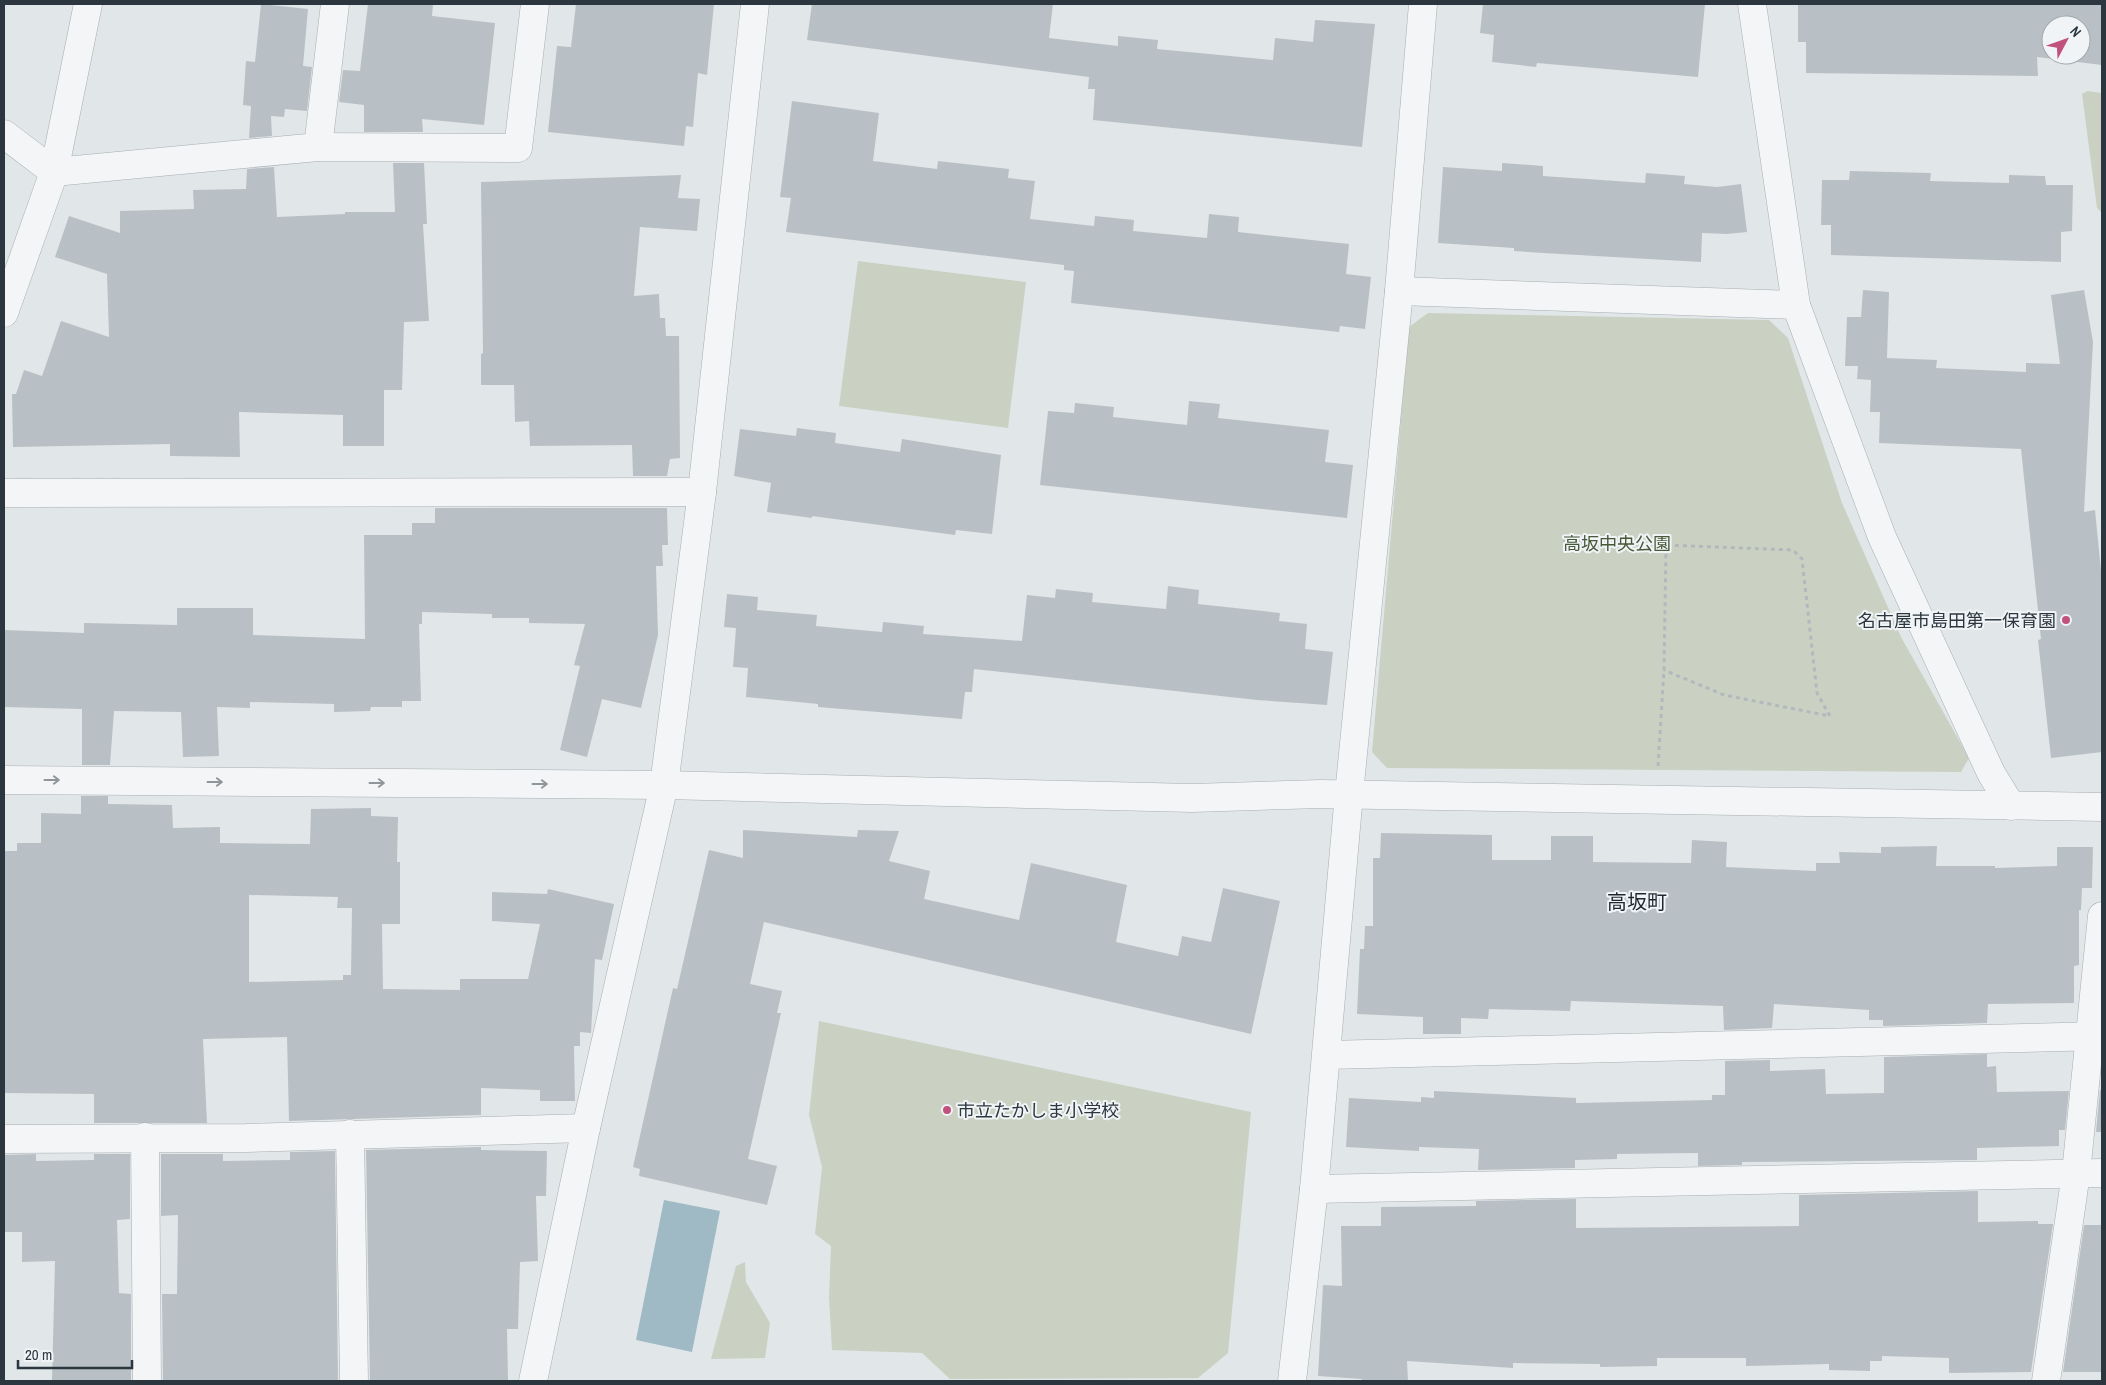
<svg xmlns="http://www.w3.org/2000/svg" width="2106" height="1385" font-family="'Archivo Narrow','Noto Sans JP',sans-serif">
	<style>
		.green { fill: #cad1c3 }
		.water { fill: #9fbac5 }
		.building { fill: #b9c0c5; fill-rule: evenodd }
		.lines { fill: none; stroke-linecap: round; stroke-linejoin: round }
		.minor-casing { stroke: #a7aeb2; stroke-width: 29 }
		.path { stroke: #b3b8bc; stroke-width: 3; stroke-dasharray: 4 4; stroke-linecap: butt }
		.minor { stroke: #f3f5f7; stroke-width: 28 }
		.oneway { stroke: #8f969a }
		.poi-dot { fill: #c1527d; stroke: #f0f4f6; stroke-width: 2 }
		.labels { text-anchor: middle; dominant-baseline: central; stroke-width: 4; stroke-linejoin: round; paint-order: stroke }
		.park-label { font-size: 18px; fill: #475939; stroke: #f0f4f6 }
		.poi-label { font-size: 18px; fill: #2b363e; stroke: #f0f4f6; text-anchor: end }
		.quarter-label { font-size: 20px; fill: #1d272f; stroke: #f0f4f6 }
	</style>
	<rect width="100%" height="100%" fill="#e1e6e8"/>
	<g class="green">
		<path d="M2088,91L2102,93V213L2097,208L2082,94Z"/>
		<path d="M858,261L1026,282L1008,428L839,406Z"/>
		<path d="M1428,313L1769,320L1788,338L1842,503L1901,637L1969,758L1961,772L1387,768L1372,752L1409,327Z"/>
		<path d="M819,1021L1251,1112L1228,1353L1198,1378L950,1379L922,1353L832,1350L829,1297L831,1246L815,1234L822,1167L809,1115Z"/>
		<path d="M745,1262L746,1282L770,1323L765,1358L711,1359L736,1266Z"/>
	</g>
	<path class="water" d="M664,1200L720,1211L692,1352L636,1340Z"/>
	<g class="building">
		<path d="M261,4L308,9L303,66L312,67L307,111L285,109L284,117L271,116L272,136L249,138L251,106L243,105L246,61L255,62Z"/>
		<path d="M368,4H433L432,16L495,23L484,125L422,119L423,132H364V105L339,102L343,70L360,71Z"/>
		<path d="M576,4H714L707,75L698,73L693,127L686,126L684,146L548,132L557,46L571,47Z"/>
		<path d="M812,4H1053L1049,38L1118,46V36L1158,40L1157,49L1273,60L1275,38L1313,42L1315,20L1375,24L1362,147L1093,120L1095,89H1088L1089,77L807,40Z"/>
		<path d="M1483,4H1705L1698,77L1537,63L1536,67L1492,62L1494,35L1480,33Z"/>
		<path d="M1798,4H2102V65L2037,57L2038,76L1806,73V42H1798ZM2051,25H2081V55H2051Z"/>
		<path d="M792,101L879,113L873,161L937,169L938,161L1009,169L1008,178L1035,181L1030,219L1094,226L1095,216L1134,220L1133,231L1207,238L1209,214L1239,217L1238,232L1349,244L1346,274L1371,277L1365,329L1340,326L1339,332L1071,303L1074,271L1064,270V265L786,232L791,198L780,197Z"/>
		<path d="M393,163H424L427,224H423L429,321L404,322L402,390H384V446H343V415L239,412L240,457L170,456V444L13,447L12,394H16L24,370L42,376L61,321L109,337L107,274L55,257L69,216L120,233V211L194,209L193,190L246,189L247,169L274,167L277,217L345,214V212H395Z"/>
		<path d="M1502,163L1543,166V176L1645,183L1646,173L1685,176L1684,184L1717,187L1741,184L1747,232L1727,234L1702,233L1701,262L1543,253L1514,251V248L1438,243L1443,167L1502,171Z"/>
		<path d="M1850,171L1931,173L1930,181L2009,183V175L2045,176L2046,185H2073L2072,231L2061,232V262L1831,255V225H1821L1822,180H1849Z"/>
		<path d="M681,175L678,198L700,199L697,231L640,227L634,296L659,294L660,318H665L666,336H679L680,458L670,459L667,476H633L632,445L530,446L529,421L515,422L514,385H481V354L483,353L481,182Z"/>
		<path d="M1863,290L1889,292L1887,358L1937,360L1936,368L2026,372V363L2060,364L2051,295L2084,290L2093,342L2084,512L2095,510L2102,581V752L2051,758L2038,640L2041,639L2021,449L1879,443L1880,412H1870L1871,380L1857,379L1858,366H1845L1847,317H1861Z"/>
		<path d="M1189,401L1220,404L1218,418L1329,430L1325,462L1353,465L1347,518L1040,485L1048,411L1074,413L1075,403L1114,407L1113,417L1187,425Z"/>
		<path d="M797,428L836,433L835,443L900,452L902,439L1001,455L992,534L956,530L955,535L812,516V518L767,512L771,483L734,476L740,429L796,436Z"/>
		<path d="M435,508H667L668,545H662L663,566H656L658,635L641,708L602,699L587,757L560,750L580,666L574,665L585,624L529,623V618H492V614L422,612V624H419L421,701H402V707H371L370,711L334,712V704L250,702V708L217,707L219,756L183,757L181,712L114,711L110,765H82V709L4,707V630L84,633V623L177,625V608H253V635L365,639L364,535H412V523H435Z"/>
		<path d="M1168,586L1199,590L1198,604L1280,613L1279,621L1307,624L1305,649L1333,652L1327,705L1257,700L974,669L972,692H965L962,719L818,707V704L746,697L748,668L733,667L736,628L724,627L727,594L758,597L757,610L817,615L816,626L882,632L883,622L924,626L923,634L1022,641L1027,595L1055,598L1056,589L1093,593L1092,602L1166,609Z"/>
		<path d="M81,796H108V804L172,805L173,828L220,827V843L310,844L311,809L371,808V816L398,817L397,862H400V924H382L383,989L460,990V979H528L540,924L492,921V892L547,894L548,889L614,904L602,960L595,959L591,1033L580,1032V1046H574L575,1101H540V1090L481,1088V1115L289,1121L287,1037L203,1039L207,1123H94V1094L4,1093V851H17V843H41V813L81,814ZM249,895L338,897L337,908H352L351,975H343V980L249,982Z"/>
		<path d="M743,830L857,837L858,830L899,831L889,861L930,871L924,899L1019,920L1031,863L1127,885L1116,942L1178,956L1182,936L1211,942L1223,888L1280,901L1251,1034L764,922L750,984L782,991L777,1013H781L748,1159L777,1166L767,1205L639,1176L640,1169L633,1167L673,988L677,989L709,850L743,858Z"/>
		<path d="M1381,833L1492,835V860H1551V836H1593V862L1691,863L1692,840L1727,842L1726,867L1816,871V863H1840L1839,852L1881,853V847L1937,846L1936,866H1995V868L2057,866V847H2093L2092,888H2082L2081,910H2079V965L2074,966V1003L1988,1004L1987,1023L1883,1026V1020H1869V1010L1774,1004L1772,1028L1724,1030L1723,1006L1571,1001L1570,1011L1489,1009L1488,1019L1461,1018V1034H1423V1017L1357,1014L1360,949H1364L1365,926H1373V858H1380Z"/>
		<path d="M1987,1054V1067L1996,1066L1997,1092L2069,1091L2065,1130H2059V1146L1977,1148V1160L1742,1162V1165L1698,1166V1153L1617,1154V1159L1575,1160V1168L1478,1170L1479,1149L1419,1147V1151L1346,1147L1349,1098L1421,1102V1097L1434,1098V1091L1576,1098V1103L1712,1100V1095H1725V1061L1770,1060V1071L1825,1069L1826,1094L1884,1093V1057Z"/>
		<path d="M2100,1090H2102V1132H2096Z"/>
		<path d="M481,1147V1150L547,1151L546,1196H536L538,1261L520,1262L518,1329H507L508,1381H370L366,1150Z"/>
		<path d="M335,1151L338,1381H163L162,1294H177L178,1215L161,1216V1154H223V1161L290,1160V1152Z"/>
		<path d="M36,1154V1161L94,1160V1154H130V1219L117,1220L119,1293L131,1294V1381H52L55,1261L22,1262V1232H4V1155Z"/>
		<path d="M1978,1191V1222L2038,1221V1224H2053L2031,1372L1949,1373V1358L1882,1356V1361H1870V1371L1829,1370V1364L1746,1366V1358H1657V1366L1600,1367V1364L1513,1363V1368L1407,1361L1408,1381H1361L1362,1379L1318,1376L1323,1285L1342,1286L1341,1226H1381V1207L1476,1206V1201L1576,1199V1228L1799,1226V1195Z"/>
		<path d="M2084,1225H2102V1372H2063Z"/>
	</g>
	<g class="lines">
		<defs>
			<g id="minor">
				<path d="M1752,4L1796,305L1882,537L1991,773L2011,806"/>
				<path d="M4,134L54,172L318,147L518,148L535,4"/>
				<path d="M318,147L335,4"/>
				<path d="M1399,291L1796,305"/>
				<path d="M4,313L54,172L88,4"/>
				<path d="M4,493L702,492"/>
				<path d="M4,780L664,785L1192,798L1321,794L2102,807"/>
				<path d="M1327,1055L2102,1036"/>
				<path d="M350,1134L354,1381"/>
				<path d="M145,1137L147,1381"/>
				<path d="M4,1139L246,1138L586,1128"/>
				<path d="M1314,1189L2102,1173"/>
				<path d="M533,1381L586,1128L664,785L702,492L755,4"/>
				<path d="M1292,1381L1314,1189L1349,794L1399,291L1423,4"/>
				<path d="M2046,1381L2076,1173L2102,916"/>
			</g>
		</defs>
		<use href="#minor" class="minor-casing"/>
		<g class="path">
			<path d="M1563,541L1793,550L1802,559L1817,693L1830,716L1724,695L1664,670"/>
			<path d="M1658,766L1664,670L1666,546"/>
		</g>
		<use href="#minor" class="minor"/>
	</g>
	<defs><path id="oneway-shaft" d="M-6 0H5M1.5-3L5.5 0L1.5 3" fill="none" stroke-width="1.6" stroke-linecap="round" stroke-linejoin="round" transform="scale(1.25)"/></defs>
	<g class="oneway">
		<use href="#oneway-shaft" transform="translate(52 780)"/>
		<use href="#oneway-shaft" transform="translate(215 782)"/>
		<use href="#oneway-shaft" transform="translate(377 783)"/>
		<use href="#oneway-shaft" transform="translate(540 784)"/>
	</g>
	<g class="poi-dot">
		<circle cx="2066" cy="620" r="5"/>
		<circle cx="947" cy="1110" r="5"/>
	</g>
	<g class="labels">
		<g class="park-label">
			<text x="1617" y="543">高坂中央公園</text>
		</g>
		<g class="poi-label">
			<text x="2056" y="620">名古屋市島田第一保育園</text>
			<text x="957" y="1110" text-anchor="start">市立たかしま小学校</text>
		</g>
		<g class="quarter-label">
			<text x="1637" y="901">高坂町</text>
		</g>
	</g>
	<rect width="2106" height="1385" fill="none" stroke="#2b363e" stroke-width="10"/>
	<g transform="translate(2066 40) rotate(49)"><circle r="24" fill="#f0f4f6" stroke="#a1a8ac"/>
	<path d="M0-4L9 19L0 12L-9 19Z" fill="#c1527d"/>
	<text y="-8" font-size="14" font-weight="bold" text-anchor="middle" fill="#2b363e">N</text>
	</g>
	<path d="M18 1360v8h114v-8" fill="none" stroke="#2b363e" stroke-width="2.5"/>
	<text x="25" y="1360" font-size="15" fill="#2b363e" stroke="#f0f4f6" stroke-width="4" paint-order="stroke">20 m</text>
</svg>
